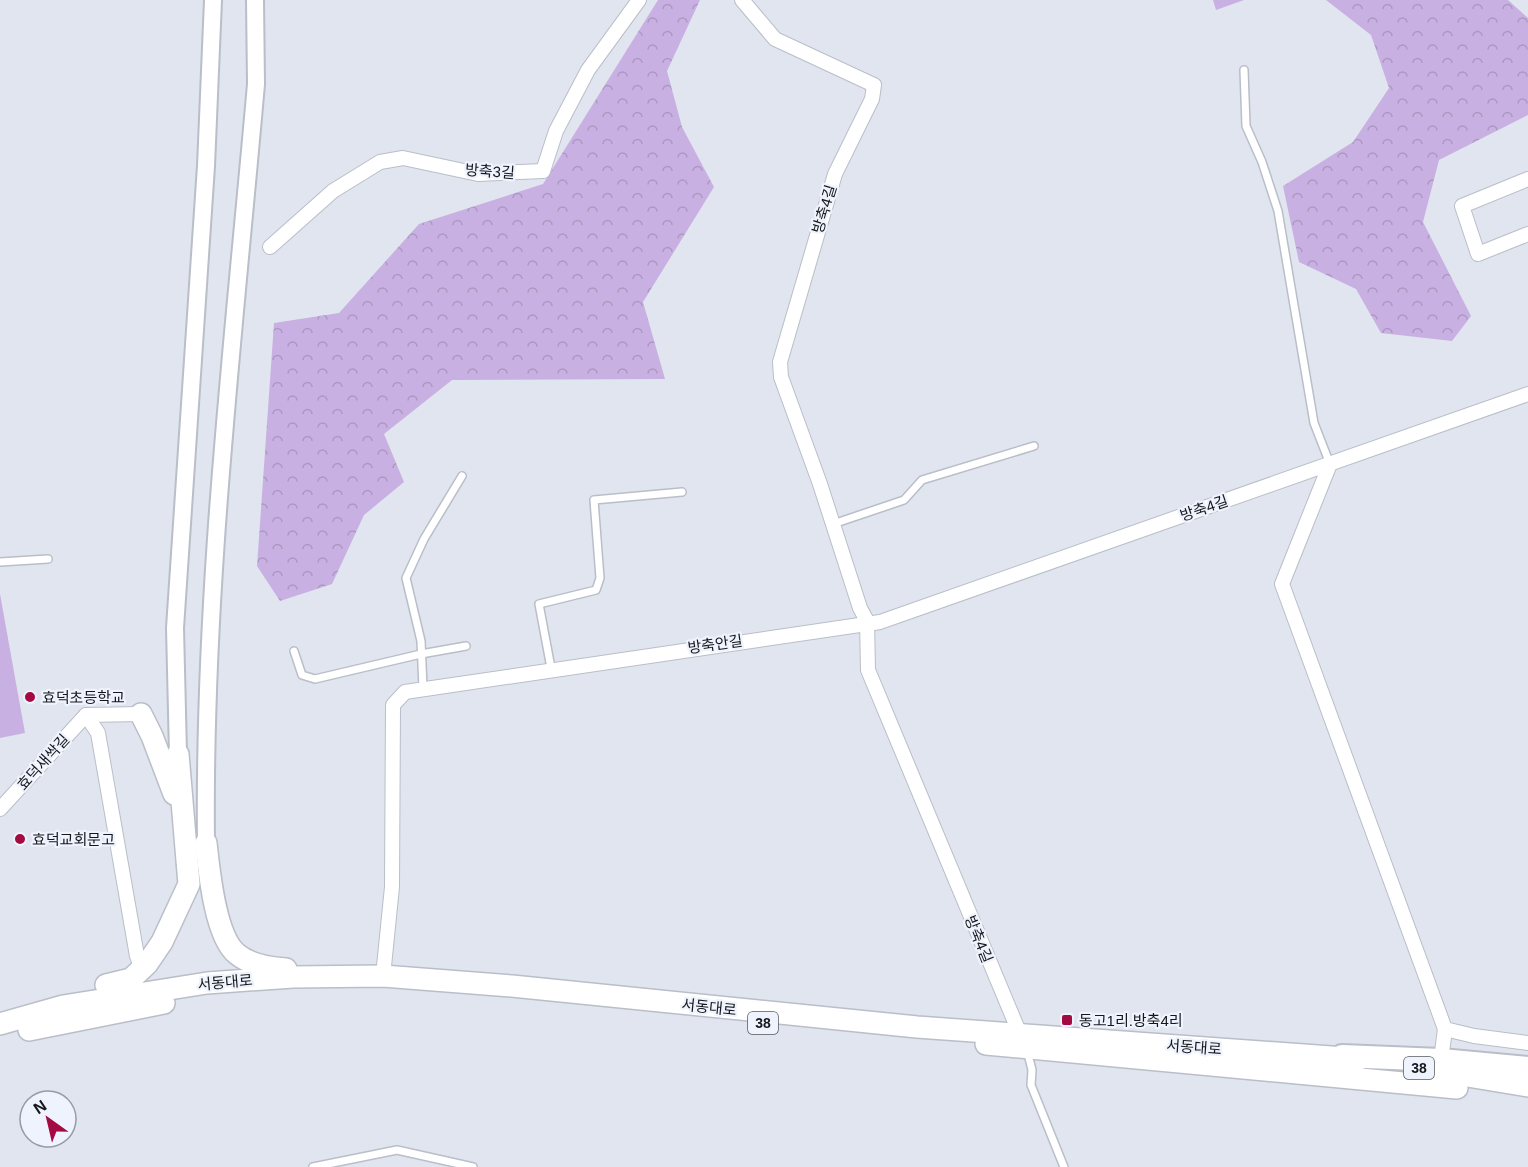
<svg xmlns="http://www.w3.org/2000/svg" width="1528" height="1167" font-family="Arial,'Noto Sans KR',sans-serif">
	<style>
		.green { fill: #c9b0e2 }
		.forest { fill: url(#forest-crowns) }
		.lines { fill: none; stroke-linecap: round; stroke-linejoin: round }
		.service-casing { stroke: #b9bec8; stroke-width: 10 }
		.minor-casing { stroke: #b9bec8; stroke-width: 16 }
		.tertiary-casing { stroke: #b9bec8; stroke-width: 20 }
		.primary-casing { stroke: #b9bec8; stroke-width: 24 }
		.trunk-casing { stroke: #b9bec8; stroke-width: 26 }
		.service { stroke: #fff; stroke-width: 7 }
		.minor { stroke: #fff; stroke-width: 14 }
		.tertiary { stroke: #fff; stroke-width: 16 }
		.primary { stroke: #fff; stroke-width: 21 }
		.trunk { stroke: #fff; stroke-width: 22 }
		.poi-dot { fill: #a40b41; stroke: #eef3fd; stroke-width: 2 }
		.labels { text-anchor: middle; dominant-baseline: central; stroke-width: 4.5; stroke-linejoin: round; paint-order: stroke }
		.shield { fill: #eef3fd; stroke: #56595e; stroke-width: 1.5 }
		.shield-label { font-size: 14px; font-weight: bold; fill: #15171a }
		.street-label { font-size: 15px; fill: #15171a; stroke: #eef3fd }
		.poi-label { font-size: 15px; fill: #15171a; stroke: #eef3fd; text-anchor: start }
	</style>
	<defs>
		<pattern id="forest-crowns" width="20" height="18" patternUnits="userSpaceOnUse" patternTransform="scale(1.5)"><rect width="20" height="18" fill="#c9b0e2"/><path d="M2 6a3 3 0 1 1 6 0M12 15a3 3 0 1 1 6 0" fill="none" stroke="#ac97c1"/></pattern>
	</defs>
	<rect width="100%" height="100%" fill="#e0e5ef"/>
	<path class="green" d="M0,594L25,733L0,738Z"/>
	<g class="forest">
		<path d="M658,0H700L667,71L682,127L714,187L643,302L665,379L452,380L384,434L404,482L364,515L332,584L280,601L257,566L274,323L339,313L419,224L543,184Z"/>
		<path d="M1213,0H1244L1216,10Z"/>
		<path d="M1326,0H1508L1528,18V115L1439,160L1423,222L1471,316L1452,341L1381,333L1356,289L1299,262L1283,186L1353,142L1389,88L1371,35Z"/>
	</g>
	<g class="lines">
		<defs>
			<g id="service">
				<path d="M1244,70L1246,126L1262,162L1278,211L1314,423L1330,464"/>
				<path d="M833,524L904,500L922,480L1034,446"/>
				<path d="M0,562L48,559"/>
				<path d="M294,651L302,675L315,679L421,654L466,646"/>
				<path d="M551,668L539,604L596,590L600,578L594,500L682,492"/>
				<path d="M423,688L421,641L406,578L424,539L462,476"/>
				<path d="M1027,1050L1032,1070L1031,1085L1064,1167"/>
				<path d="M313,1167L397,1150L473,1167"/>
			</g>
			<g id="minor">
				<path d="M742,0L775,39L874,85L872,99L835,174L780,362L781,377L820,484L860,608L867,621L868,670L1022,1039"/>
				<path d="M1528,179L1462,206L1478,254L1528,234"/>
				<path d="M270,247L333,191L380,162L403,158L478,174L543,171L556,131L588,70L639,0"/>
				<path d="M1330,464L1282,584L1445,1029L1474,1036L1528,1043"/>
				<path d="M86,715L98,733L137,956L142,969"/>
				<path d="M86,715L141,714"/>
				<path d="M0,809L86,715"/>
				<path d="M383,976L392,887L393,705L405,692L880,622L1528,394"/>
				<path d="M1441,1060L1445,1029"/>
			</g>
			<g id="tertiary">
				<path d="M178,754L175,628L206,166L213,0"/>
				<path d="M206,843C203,590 234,336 256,84L255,0"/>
			</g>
			<g id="primary">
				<path d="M141,714L152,736L174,794"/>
				<path d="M206,843C209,870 215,937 237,954C250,965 270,968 286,969"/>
				<path d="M106,985L131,979L147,964L162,942L189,884L178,754"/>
				<path d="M0,1024L63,1006L207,983L293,977L383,976L512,986L917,1027L1359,1059"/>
				<path d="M29,1030L164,1003"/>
				<path d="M986,1044L1457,1088"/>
				<path d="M1413,1067L1528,1086"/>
			</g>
			<path id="trunk" d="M1342,1056L1441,1060L1528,1068"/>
		</defs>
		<use href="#service" class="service-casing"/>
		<use href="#minor" class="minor-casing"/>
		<use href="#tertiary" class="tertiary-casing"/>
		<use href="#primary" class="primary-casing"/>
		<use href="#trunk" class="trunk-casing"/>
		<use href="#service" class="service"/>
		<use href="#minor" class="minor"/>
		<use href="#tertiary" class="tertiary"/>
		<use href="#primary" class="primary"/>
		<use href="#trunk" class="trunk"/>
	</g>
	<g class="poi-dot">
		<circle cx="30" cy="697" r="6"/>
		<circle cx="20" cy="839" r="6"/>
		<rect x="1061" y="1014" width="12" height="12" rx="3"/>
	</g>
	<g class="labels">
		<g class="shield">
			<rect x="748" y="1012" width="30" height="22" rx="4.5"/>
			<rect x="1404" y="1057" width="30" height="22" rx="4.5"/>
		</g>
		<g class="shield-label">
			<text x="763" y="1023">38</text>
			<text x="1419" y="1068">38</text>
		</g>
		<g class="street-label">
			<text transform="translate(490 171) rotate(4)">방축3길</text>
			<text transform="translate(824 209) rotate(-73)">방축4길</text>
			<text transform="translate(1204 508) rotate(-19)">방축4길</text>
			<text transform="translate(715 644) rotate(-8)">방축안길</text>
			<text transform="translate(43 762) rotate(-48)">효덕새싹길</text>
			<text transform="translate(979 939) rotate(68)">방축4길</text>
			<text transform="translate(225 982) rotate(-5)">서동대로</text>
			<text transform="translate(709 1007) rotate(6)">서동대로</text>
			<text transform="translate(1194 1047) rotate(4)">서동대로</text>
		</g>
		<g class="poi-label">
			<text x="42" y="697">효덕초등학교</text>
			<text x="32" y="839">효덕교회문고</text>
			<text x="1079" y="1020">동고1리.방축4리</text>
		</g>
	</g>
	<g transform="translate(48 1119) rotate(326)"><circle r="28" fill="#eef3fd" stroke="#979ba2" stroke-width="1.5"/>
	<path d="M0-4.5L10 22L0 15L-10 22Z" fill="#a40b41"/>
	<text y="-9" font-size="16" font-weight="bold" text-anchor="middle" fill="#15171a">N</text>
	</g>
</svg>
